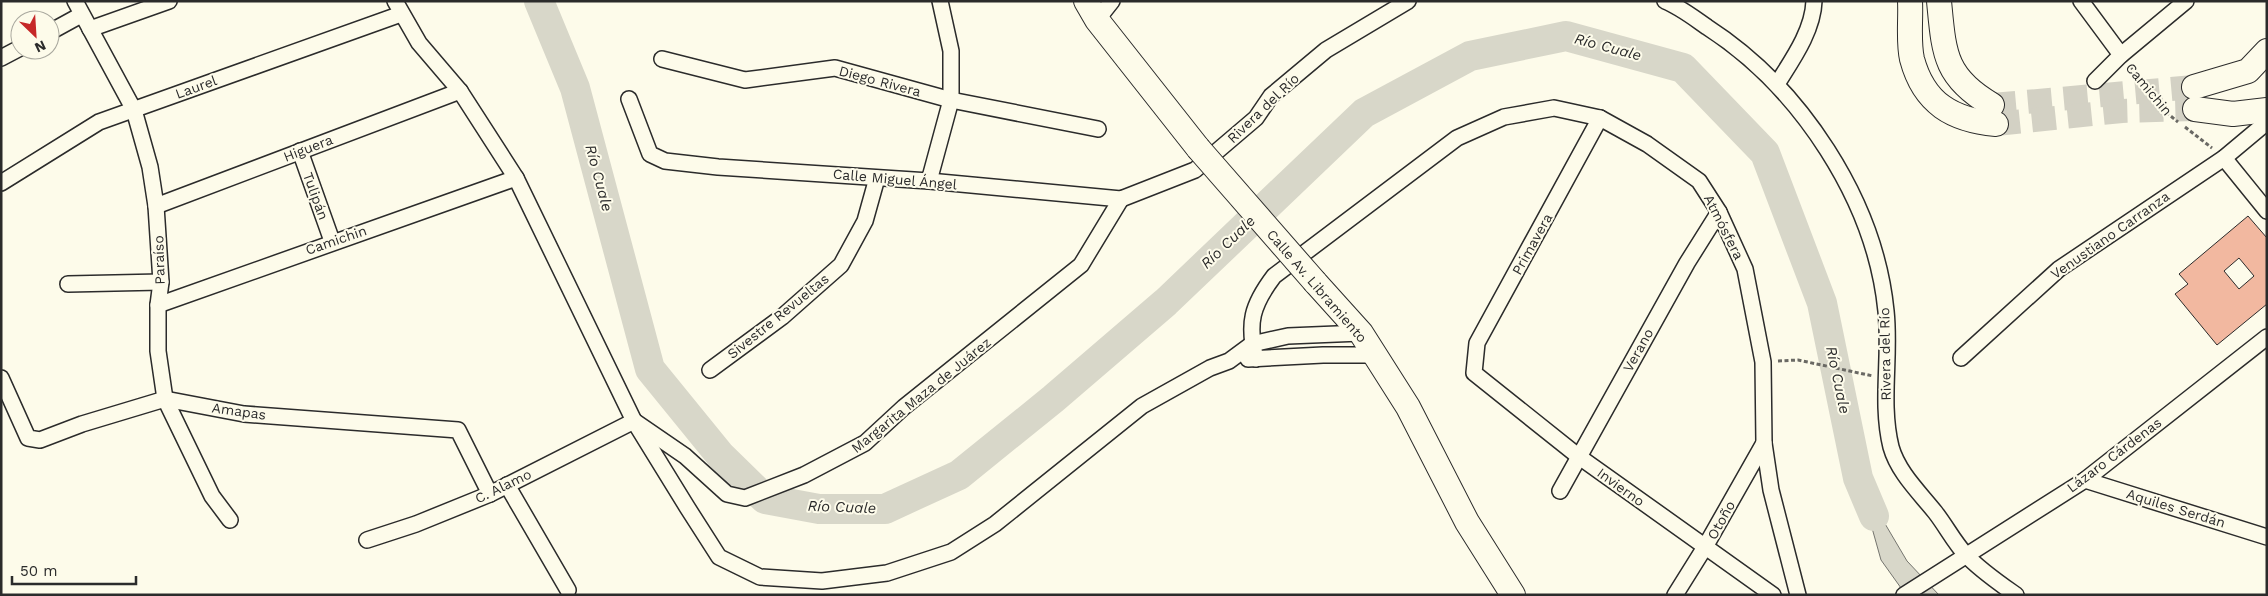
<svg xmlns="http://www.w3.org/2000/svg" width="2268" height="596" font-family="'Work Sans',sans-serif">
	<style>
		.water { fill: #d8d7c9; stroke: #74746e }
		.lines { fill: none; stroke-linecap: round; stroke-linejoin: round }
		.river { stroke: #d8d7c9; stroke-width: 30 }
		.building { fill: #f2b8a0; stroke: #2b2b2b; fill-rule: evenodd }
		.primary-tunnel { stroke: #d3d1c4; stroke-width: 24; stroke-dasharray: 24 12; stroke-linecap: butt }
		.street-casing { stroke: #2b2b2b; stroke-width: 18 }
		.primary-casing { stroke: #2b2b2b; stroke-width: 26 }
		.path { stroke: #6a6964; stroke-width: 3; stroke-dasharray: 4 2.5; stroke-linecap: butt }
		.street { stroke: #fdfbea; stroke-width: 15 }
		.primary { stroke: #fdfbea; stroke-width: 24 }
		.primary-bridge-casing { stroke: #2b2b2b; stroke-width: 26; stroke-linecap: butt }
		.primary-bridge { stroke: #fdfbea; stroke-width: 24 }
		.labels { text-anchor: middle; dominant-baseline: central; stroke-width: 4; stroke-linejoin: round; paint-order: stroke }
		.street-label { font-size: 14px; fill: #2b2b2b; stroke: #fdfbea }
		.water-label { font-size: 15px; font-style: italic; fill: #2b2b2b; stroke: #fdfbea }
	</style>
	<rect width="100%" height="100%" fill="#fdfbea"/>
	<path class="water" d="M1858,478L1907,561L1939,595H1906L1881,560Z"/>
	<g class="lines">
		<path class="river" d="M539,1L575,88L650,369L720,455L765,499L819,509H885L959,475L1053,399L1166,302L1364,113L1470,56L1566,36L1683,68L1765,153L1822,303L1858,478L1874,516"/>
	</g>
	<path class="building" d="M2248,216L2267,238V304L2217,345L2175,294L2188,284L2179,274ZM2239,258L2254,276L2239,289L2224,271Z"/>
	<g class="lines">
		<g class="primary-tunnel">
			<path d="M1992,105L2194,87"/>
			<path d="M1996,124L2122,111L2195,109"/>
		</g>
		<defs>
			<g id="street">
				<path d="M75,1L134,110L150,167L156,206L161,282L158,305V351L165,399L212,496L230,520"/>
				<path d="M395,1L419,43L460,91L516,178L634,421L687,507L719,557L760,577L822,581L887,573L951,552L995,524L1142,406L1210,368L1229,361L1252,344L1288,336L1361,333"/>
				<path d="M1665,1C1680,7 1694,18 1707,27C1800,87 1875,200 1886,311C1891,357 1880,402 1891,447C1898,472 1919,492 1935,512C1946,526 1954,542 1966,555C1980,570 1999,583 2016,595"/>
				<path d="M2081,1L2121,55"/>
				<path d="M1097,20L1112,1"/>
				<path d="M90,29L169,1"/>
				<path d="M50,32L81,15"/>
				<path d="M1,58L20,48"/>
				<path d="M662,59L745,80L835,68L951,100L1098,129"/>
				<path d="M2095,81L2121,55L2186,1"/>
				<path d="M1777,84C1792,60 1813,31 1814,1"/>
				<path d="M629,99L650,154L665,161L718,167L929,181L1121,199L1195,170L1256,118L1271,96L1326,50L1408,1"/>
				<path d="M1600,118L1477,343L1474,373L1578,456L1773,595"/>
				<path d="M300,151L332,241"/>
				<path d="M2224,158L2267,211"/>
				<path d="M929,181L951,100V51L940,1"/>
				<path d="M1,183L99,122L401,14"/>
				<path d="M156,206L460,91"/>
				<path d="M68,284L161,282"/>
				<path d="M158,305L516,178"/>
				<path d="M1961,358L2059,269L2224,158L2267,122"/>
				<path d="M1248,359L1323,355H1375"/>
				<path d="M1256,359C1247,323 1252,305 1274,276L1457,138L1504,117L1554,108L1600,118L1647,144L1699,181L1719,212L1745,269L1763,362L1764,443L1771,490L1798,595"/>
				<path d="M710,370L782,317L841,265L865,221L877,178"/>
				<path d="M1,378L28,438L40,440L82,424L165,399L244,414L458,430L490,494"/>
				<path d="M2085,480L2267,537"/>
				<path d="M507,485L568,590"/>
				<path d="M1560,491L1687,263L1719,212"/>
				<path d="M367,540L416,524L490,494L634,421L685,456L727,494L745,498L804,475L865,443L904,407L1081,265L1121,199"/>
				<path d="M1675,595L1705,547L1764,443"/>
				<path d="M1904,595L2085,480L2267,337"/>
			</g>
			<g id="primary">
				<path d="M1086,1L1097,20L1198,148"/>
				<path d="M1910,1C1911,19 1908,42 1912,59C1924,104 1953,120 1996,124"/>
				<path d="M1939,1C1944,53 1944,77 1992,105"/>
				<path d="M2194,87L2248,71L2267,51"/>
				<path d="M2195,109L2233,114L2267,110"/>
				<path d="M1315,282L1361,333L1408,407L1467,522L1513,595"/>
			</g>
		</defs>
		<use href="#street" class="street-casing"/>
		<use href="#primary" class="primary-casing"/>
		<g class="path">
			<path d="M2130,66L2167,113L2178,122"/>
			<path d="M2185,127L2212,148"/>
			<path d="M1778,361L1798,360L1873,376"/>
		</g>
		<use href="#street" class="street"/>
		<use href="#primary" class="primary"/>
		<defs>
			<path id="primary-bridge" d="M1198,148L1315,282"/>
		</defs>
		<use href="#primary-bridge" class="primary-bridge-casing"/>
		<use href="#primary-bridge" class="primary-bridge"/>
	</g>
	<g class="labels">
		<g class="street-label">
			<text transform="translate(880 81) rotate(15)">Diego Rivera</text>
			<text transform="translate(196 87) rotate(-20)">Laurel</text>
			<text transform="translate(2149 89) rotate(50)">Camichin</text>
			<text transform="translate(1263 108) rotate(-44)">Rivera del Río</text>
			<text transform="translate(308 148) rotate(-21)">Higuera</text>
			<text transform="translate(895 179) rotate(5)">Calle Miguel Ángel</text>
			<text transform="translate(316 196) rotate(70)">Tulipán</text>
			<text transform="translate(1724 227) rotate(63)">Atmósfera</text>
			<text transform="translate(2110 235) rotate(-35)">Venustiano Carranza</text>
			<text transform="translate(336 240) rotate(-19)">Camichin</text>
			<text transform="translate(1532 244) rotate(-61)">Primavera</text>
			<text transform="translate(159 260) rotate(-92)">Paraíso</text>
			<text transform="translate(1317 286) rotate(49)">Calle Av. Libramiento</text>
			<text transform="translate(778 316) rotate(-39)">Sivestre Revueltas</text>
			<text transform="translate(1638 350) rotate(-61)">Verano</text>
			<text transform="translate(1885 354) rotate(-91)">Rivera del Río</text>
			<text transform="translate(921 395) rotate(-39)">Margarita Maza de Juárez</text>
			<text transform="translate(239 411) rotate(8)">Amapas</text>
			<text transform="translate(2114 455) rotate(-37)">Lázaro Cárdenas</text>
			<text transform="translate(503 486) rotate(-26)">C. Alamo</text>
			<text transform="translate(1621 487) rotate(36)">Invierno</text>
			<text transform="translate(2176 508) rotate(17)">Aquiles Serdán</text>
			<text transform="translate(1721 520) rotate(-61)">Otoño</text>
		</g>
		<g class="water-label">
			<text transform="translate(1608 47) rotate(15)">Río Cuale</text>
			<text transform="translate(599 178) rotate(75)">Río Cuale</text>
			<text transform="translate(1228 242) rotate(-44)">Río Cuale</text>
			<text transform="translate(1838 380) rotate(78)">Río Cuale</text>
			<text transform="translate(842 507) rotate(2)">Río Cuale</text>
		</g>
	</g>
	<rect width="2268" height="596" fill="none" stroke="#2b2b2b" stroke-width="5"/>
	<g transform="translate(35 35) rotate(155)"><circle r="24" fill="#fdfbea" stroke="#a9a89e"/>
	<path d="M0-4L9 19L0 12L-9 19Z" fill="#c62828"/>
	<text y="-8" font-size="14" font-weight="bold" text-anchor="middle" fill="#2b2b2b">N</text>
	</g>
	<path d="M12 576v8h124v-8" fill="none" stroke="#2b2b2b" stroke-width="2.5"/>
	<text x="20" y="576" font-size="15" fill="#2b2b2b" stroke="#fdfbea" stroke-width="4" paint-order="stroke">50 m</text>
</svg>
